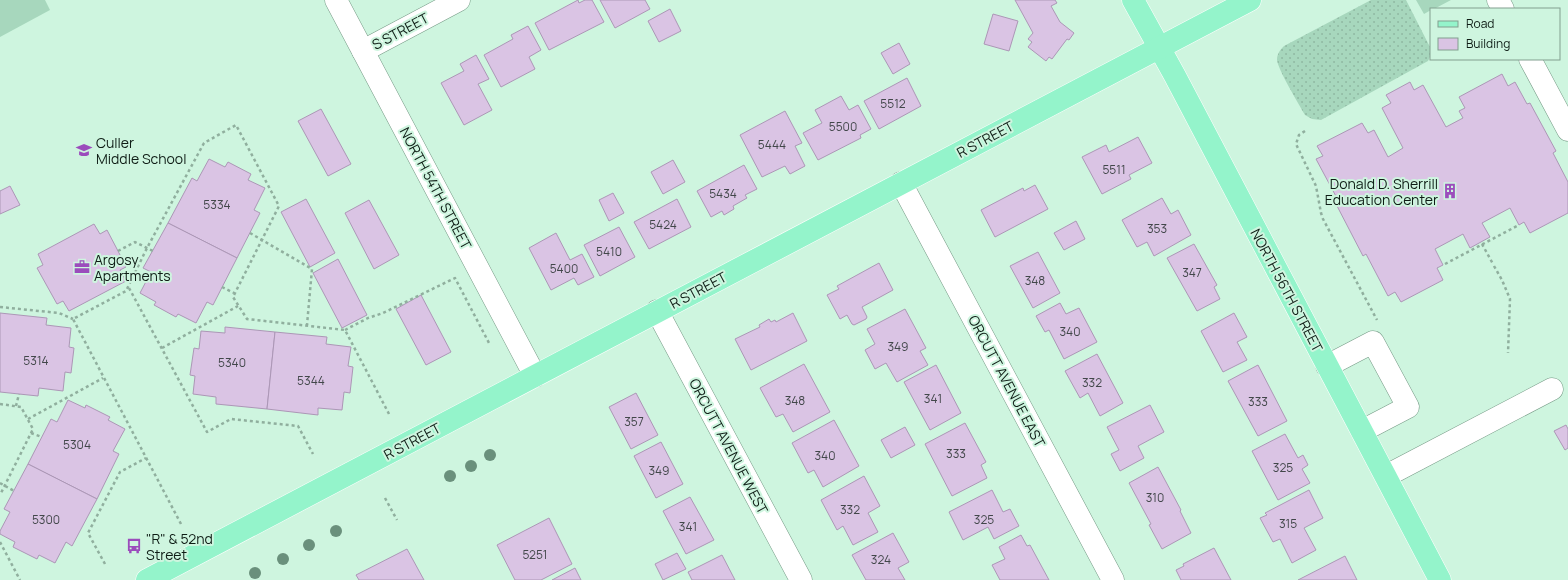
<svg xmlns="http://www.w3.org/2000/svg" width="1568" height="580" font-family="Manrope,sans-serif">
	<style>
		.grass { fill: url(#grass-dots) }
		.green { fill: #a7d7bd }
		.building { fill: #dac4e4; stroke: #ac97b6 }
		.lines { fill: none; stroke-linecap: round; stroke-linejoin: round }
		.minor-casing { stroke: #769a86; stroke-width: 23 }
		.major-casing { stroke: #fff; stroke-width: 23 }
		.path { stroke: #90af9e; stroke-width: 2.5; stroke-dasharray: 3 3; stroke-linecap: butt }
		.minor { stroke: #fff; stroke-width: 22 }
		.major { stroke: #94f4cb; stroke-width: 22 }
		.tree { fill: #6a907c }
		.labels { text-anchor: middle; dominant-baseline: central; stroke-width: 4; stroke-linejoin: round; paint-order: stroke }
		.number-label { font-size: 12px; fill: #42474a }
		.street-label { font-size: 14px; fill: #0f1d16; stroke: #cef5df }
		.poi-label { font-size: 14px; fill: #0f1d16; stroke: #cef5df; text-anchor: start }
	</style>
	<defs>
		<pattern id="grass-dots" width="8" height="8" patternUnits="userSpaceOnUse"><rect width="8" height="8" fill="#a7d7bd"/><path d="M2 2h.1M6 6h.1" fill="none" stroke="#8fb8a2" stroke-width="1.8" stroke-linecap="round"/></pattern>
	</defs>
	<rect width="100%" height="100%" fill="#cef5df"/>
	<path class="grass" d="M1371,0H1406L1430,47L1431,55L1428,61L1321,120L1312,119L1305,115C1299,104 1278,70 1277,60C1277,54 1280,50 1284,46Z"/>
	<g class="green">
		<path d="M0,0H45L50,10L0,37Z"/>
		<path d="M1416,0H1451L1434,9H1431V10L1424,14Z"/>
	</g>
	<g class="building">
		<path d="M578,0L579,3L585,0H592L604,22L549,50L535,23Z"/>
		<path d="M600,0H645L650,9L615,28Z"/>
		<path d="M1015,0H1055L1057,3L1051,6L1060,22L1074,33L1069,40L1067,39L1052,59L1049,57L1046,61L1028,47L1032,42L1028,39L1033,33Z"/>
		<path d="M670,9L681,31L659,42L648,21Z"/>
		<path d="M993,14L1018,21L1009,51L984,44Z"/>
		<path d="M528,26L541,50L529,57L535,69L501,87L484,55L513,39L511,35Z"/>
		<path d="M899,43L910,64L893,74L881,53Z"/>
		<path d="M476,55L489,79L478,84L492,110L464,125L441,83L464,71L460,64Z"/>
		<path d="M1502,74L1508,86L1515,82L1527,104L1530,103L1556,151L1553,153L1568,182V213L1530,233L1524,222L1519,225L1510,208L1482,223L1490,237L1470,248L1463,234L1435,249L1443,265L1437,268L1443,280L1401,302L1395,292L1388,296L1366,254L1363,256L1336,204L1339,202L1316,159L1323,156L1317,146L1362,123L1368,133L1374,130L1388,157L1403,148L1382,108L1391,103L1386,95L1410,82L1414,90L1423,85L1446,127L1463,118L1459,111L1465,108L1459,97Z"/>
		<path d="M907,78L921,106L879,129L864,101Z"/>
		<path d="M841,96L849,110L858,105L871,129L860,135L861,138L818,160L803,133L822,123L815,110Z"/>
		<path d="M321,109L351,164L328,176L298,121Z"/>
		<path d="M785,111L802,143L795,146L805,166L790,174L785,166L762,177L740,135Z"/>
		<path d="M1138,137L1152,163L1129,175L1131,179L1102,194L1082,157L1106,145L1109,152Z"/>
		<path d="M209,159L225,167L228,162L251,174L248,180L265,188L254,210L260,213L237,258L168,223L192,178L197,181Z"/>
		<path d="M673,160L685,182L663,194L651,172Z"/>
		<path d="M744,165L757,189L745,195L747,198L733,206L734,209L724,215L722,211L711,217L697,191Z"/>
		<path d="M1035,185L1048,209L995,237L981,210L1023,188L1024,191Z"/>
		<path d="M10,186L20,205L0,214V191Z"/>
		<path d="M613,193L624,213L609,221L599,200Z"/>
		<path d="M1162,198L1171,214L1178,210L1191,235L1154,256L1147,242L1137,247L1122,220Z"/>
		<path d="M306,199L335,253L310,267L281,212Z"/>
		<path d="M677,199L691,227L649,249L634,222Z"/>
		<path d="M369,200L399,255L374,269L345,213Z"/>
		<path d="M1076,221L1085,239L1064,250L1054,233Z"/>
		<path d="M168,223L237,258L213,305L207,302L196,323L178,314L176,317L154,305L156,302L140,293L151,272L143,268Z"/>
		<path d="M94,224L100,234L107,230L118,251L126,267L120,270L126,281L69,311L63,301L57,304L37,268L43,265L38,254Z"/>
		<path d="M619,227L635,257L600,276L584,245Z"/>
		<path d="M556,233L570,260L582,254L594,277L578,285L574,278L551,290L529,248Z"/>
		<path d="M1194,244L1217,285L1214,287L1220,299L1197,311L1167,258Z"/>
		<path d="M1038,252L1060,293L1033,308L1010,266Z"/>
		<path d="M338,259L367,315L342,328L313,273Z"/>
		<path d="M879,263L893,290L862,307L867,317L866,319L854,325L852,324L847,315L840,319L827,295L839,289L837,286Z"/>
		<path d="M421,295L451,352L426,365L396,309Z"/>
		<path d="M1060,303L1066,314L1079,308L1097,342L1064,359L1049,330L1045,332L1036,316Z"/>
		<path d="M905,309L926,348L920,351L928,365L897,382L886,363L875,369L865,350L875,344L867,329Z"/>
		<path d="M0,313L47,318L46,325L71,328L69,347L74,348L71,373L65,372L63,391L39,388L38,396L0,392Z"/>
		<path d="M793,313L807,341L751,370L735,339L760,327L759,325L769,319L771,322L775,320L776,322Z"/>
		<path d="M1234,313L1247,337L1237,342L1247,360L1223,372L1201,331Z"/>
		<path d="M225,327L275,332L267,409L216,404V397L193,394L195,376L190,375L194,348L199,349L201,331L225,333Z"/>
		<path d="M275,332L327,337L326,344L351,347L348,366L353,367L350,393L344,392L342,410L318,408V415L267,409Z"/>
		<path d="M1097,354L1123,403L1100,416L1088,393L1080,398L1065,371Z"/>
		<path d="M804,364L830,412L793,432L783,414L776,417L760,388Z"/>
		<path d="M936,365L961,413L930,430L904,382Z"/>
		<path d="M1258,365L1287,421L1258,436L1228,381Z"/>
		<path d="M636,393L658,435L631,449L609,407Z"/>
		<path d="M68,400L85,408L86,405L110,417L108,420L125,429L113,451L119,454L97,499L28,464L51,419L57,422Z"/>
		<path d="M1150,405L1164,432L1138,446L1144,458L1120,471L1111,454L1119,450L1107,427Z"/>
		<path d="M834,420L859,466L823,487L814,470L808,473L792,443Z"/>
		<path d="M965,423L986,462L981,465L987,478L952,496L925,444Z"/>
		<path d="M1566,425L1568,429V448L1565,450L1554,431Z"/>
		<path d="M905,427L915,445L891,458L881,440Z"/>
		<path d="M1285,434L1298,458L1303,455L1308,465L1302,469L1310,483L1278,500L1252,451Z"/>
		<path d="M661,442L683,484L656,498L634,456Z"/>
		<path d="M28,464L97,499L72,546L66,542L55,563L39,555L37,559L13,547L15,542L0,534V531L10,512L4,509Z"/>
		<path d="M1158,467L1181,510L1180,511L1191,533L1162,549L1149,525L1151,524L1129,483Z"/>
		<path d="M864,476L880,506L868,513L878,532L853,545L843,526L837,530L821,500Z"/>
		<path d="M992,490L1003,512L1010,509L1019,526L994,539L988,527L963,540L949,512Z"/>
		<path d="M1309,490L1323,518L1304,528L1316,550L1292,563L1280,539L1273,542L1260,518L1267,515L1265,513Z"/>
		<path d="M690,497L714,540L686,554L663,511Z"/>
		<path d="M549,518L572,564L541,580H515L497,545Z"/>
		<path d="M893,533L909,562L898,568L905,580H866L852,555Z"/>
		<path d="M1021,535L1027,546L1030,545L1049,580H1000L992,565L1005,559L999,547Z"/>
		<path d="M1214,548L1231,580H1181L1176,570L1184,566L1183,564Z"/>
		<path d="M407,549L424,580H359L356,575Z"/>
		<path d="M677,553L686,569L663,580L655,564Z"/>
		<path d="M722,555L735,580H692L688,572Z"/>
		<path d="M1345,556L1357,580H1298Z"/>
		<path d="M575,568L581,580H552Z"/>
	</g>
	<g class="lines">
		<defs>
			<g id="minor">
				<path d="M336,0L535,376"/>
				<path d="M1498,0L1503,9"/>
				<path d="M363,51L459,0"/>
				<path d="M1530,59L1568,130"/>
				<path d="M901,183L1113,580"/>
				<path d="M657,311L801,580"/>
				<path d="M1327,366L1373,342L1408,407L1362,431"/>
				<path d="M1386,476L1552,389"/>
			</g>
			<g id="major">
				<path d="M1133,0L1175,76L1440,580"/>
				<path d="M147,580L1250,0"/>
			</g>
		</defs>
		<use href="#minor" class="minor-casing"/>
		<use href="#major" class="major-casing"/>
		<g class="path">
			<path d="M1305,131L1299,135L1296,144L1316,186L1321,213L1323,219L1377,320"/>
			<path d="M250,233L312,269L307,325"/>
			<path d="M1482,244L1493,264"/>
			<path d="M118,251L135,242L153,251"/>
			<path d="M1445,264L1517,226"/>
			<path d="M1494,266L1502,280L1510,299L1508,353"/>
			<path d="M222,287L234,293"/>
			<path d="M129,288L207,432L231,419L298,426L313,454"/>
			<path d="M0,307L59,313L73,319"/>
			<path d="M345,330L368,318L383,313L455,278L489,343"/>
			<path d="M162,348L238,306"/>
			<path d="M0,404L21,407L33,429L0,495"/>
			<path d="M16,406L19,394"/>
			<path d="M28,419L103,378"/>
			<path d="M31,433L42,437"/>
			<path d="M0,483L14,491"/>
			<path d="M385,498L397,520"/>
			<path d="M181,524L73,319L126,291L147,248L204,143L236,125L279,206L233,297L247,319L345,330L389,414"/>
			<path d="M0,542L20,580"/>
			<path d="M105,564L88,533L120,472L146,458"/>
		</g>
		<use href="#minor" class="minor"/>
		<use href="#major" class="major"/>
	</g>
	<g class="tree">
		<circle cx="490" cy="455" r="6"/>
		<circle cx="471" cy="466" r="6"/>
		<circle cx="450" cy="476" r="6"/>
		<circle cx="336" cy="531" r="6"/>
		<circle cx="309" cy="545" r="6"/>
		<circle cx="283" cy="559" r="6"/>
		<circle cx="255" cy="573" r="6"/>
	</g>
	<defs>
		<symbol id="school-bare" viewBox="-9 -9 18 18"><path d="M0-5L7-2L0 1L-7-2ZM-4 1L0 2.5L4 1V4Q0 6-4 4Z" fill="#9b4cbc" stroke="#cef5df" stroke-width="2.5" paint-order="stroke"/></symbol>
		<symbol id="building-bare" viewBox="-9 -9 18 18"><path d="M-4-6H4V6H1V3H-1V6H-4ZM-2.5-4.3h1.7v1.8h-1.7ZM.8-4.3h1.7v1.8H.8ZM-2.5-1h1.7V.8h-1.7ZM.8-1h1.7V.8H.8Z" fill="#9b4cbc" stroke="#cef5df" stroke-width="2.5" paint-order="stroke"/></symbol>
		<symbol id="office-bare" viewBox="-9 -9 18 18"><path d="M-6-3h4V-5.5h4V-3h4V5H-6ZM-1-4.5V-3h2v-1.5ZM-6 0V1H6V0Z" fill="#9b4cbc" stroke="#cef5df" stroke-width="2.5" paint-order="stroke"/></symbol>
		<symbol id="bus-bare" viewBox="-9 -9 18 18"><path d="M-5-6H5V4H4V6H2V4H-2V6H-4V4H-5ZM-3.5-4V0h7V-4ZM-3.5 1.2v1.5H-2V1.2ZM2 1.2v1.5H3.5V1.2Z" fill="#9b4cbc" stroke="#cef5df" stroke-width="2.5" paint-order="stroke"/></symbol>
	</defs>
	<g fill-rule="evenodd">
		<use href="#school-bare" x="73" y="139" width="22" height="22"/>
		<use href="#building-bare" x="1439" y="180" width="22" height="22"/>
		<use href="#office-bare" x="71" y="256" width="22" height="22"/>
		<use href="#bus-bare" x="123" y="535" width="22" height="22"/>
	</g>
	<g class="labels">
		<g class="number-label">
			<text x="893" y="103">5512</text>
			<text x="843" y="126">5500</text>
			<text x="772" y="144">5444</text>
			<text x="1114" y="169">5511</text>
			<text x="723" y="193">5434</text>
			<text x="217" y="204">5334</text>
			<text x="663" y="224">5424</text>
			<text x="1157" y="228">353</text>
			<text x="609" y="251">5410</text>
			<text x="564" y="268">5400</text>
			<text x="1192" y="272">347</text>
			<text x="1035" y="280">348</text>
			<text x="1070" y="331">340</text>
			<text x="898" y="346">349</text>
			<text x="36" y="360">5314</text>
			<text x="232" y="362">5340</text>
			<text x="311" y="380">5344</text>
			<text x="1092" y="382">332</text>
			<text x="933" y="398">341</text>
			<text x="795" y="400">348</text>
			<text x="1258" y="401">333</text>
			<text x="634" y="421">357</text>
			<text x="77" y="444">5304</text>
			<text x="956" y="453">333</text>
			<text x="825" y="455">340</text>
			<text x="1283" y="467">325</text>
			<text x="659" y="470">349</text>
			<text x="1155" y="497">310</text>
			<text x="850" y="509">332</text>
			<text x="46" y="519">5300</text>
			<text x="984" y="519">325</text>
			<text x="1288" y="523">315</text>
			<text x="688" y="526">341</text>
			<text x="535" y="554">5251</text>
			<text x="881" y="559">324</text>
		</g>
		<g class="street-label">
			<text transform="translate(400 31) rotate(-28)">S STREET</text>
			<text transform="translate(985 139) rotate(-28)">R STREET</text>
			<text transform="translate(436 188) rotate(62)">NORTH 54TH STREET</text>
			<text transform="translate(698 290) rotate(-28)">R STREET</text>
			<text transform="translate(1287 290) rotate(62)">NORTH 56TH STREET</text>
			<text transform="translate(1007 381) rotate(62)">ORCUTT AVENUE EAST</text>
			<text transform="translate(412 441) rotate(-28)">R STREET</text>
			<text transform="translate(729 446) rotate(62)">ORCUTT AVENUE WEST</text>
		</g>
		<g class="poi-label">
			<text x="96" y="142">Culler<tspan x="96" dy="16">Middle School</tspan></text>
			<text x="1438" y="183" text-anchor="end">Donald D. Sherrill<tspan x="1438" dy="16">Education Center</tspan></text>
			<text x="94" y="259">Argosy<tspan x="94" dy="16">Apartments</tspan></text>
			<text x="146" y="538">"R" &amp; 52nd<tspan x="146" dy="16">Street</tspan></text>
		</g>
	</g>
	<rect x="1430" y="8" width="130" height="52" fill="#cef5df" stroke="#829f8f"/>
	<rect x="1438" y="21" width="20" height="6" fill="#94f4cb" stroke="#829f8f"/>
	<text x="1466" y="28" font-size="12" fill="#0f1d16">Road</text>
	<rect x="1438" y="38" width="20" height="12" fill="#dac4e4" stroke="#829f8f"/>
	<text x="1466" y="48" font-size="12" fill="#0f1d16">Building</text>
</svg>
